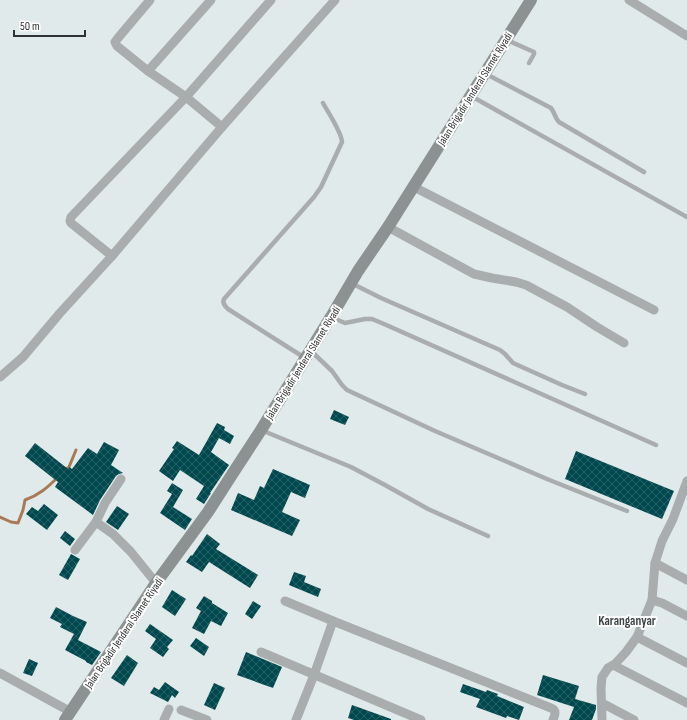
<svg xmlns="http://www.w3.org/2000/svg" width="687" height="720" font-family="'Sofia Sans Condensed',sans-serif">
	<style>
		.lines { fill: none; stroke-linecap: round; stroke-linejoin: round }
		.stream { stroke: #a87a56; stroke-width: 3 }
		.building { fill: url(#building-cross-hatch) }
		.service { stroke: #aaadae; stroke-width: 4.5 }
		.minor { stroke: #aaadae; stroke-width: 9 }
		.secondary { stroke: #8c9191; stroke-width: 12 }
		.labels { text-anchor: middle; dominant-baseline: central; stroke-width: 4; stroke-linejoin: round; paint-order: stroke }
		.street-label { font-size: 11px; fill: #303333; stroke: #fff }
		.quarter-label { font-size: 13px; font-weight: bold; fill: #3c4344; stroke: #fff }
	</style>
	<defs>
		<pattern id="building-cross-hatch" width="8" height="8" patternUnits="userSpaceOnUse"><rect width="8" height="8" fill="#00494e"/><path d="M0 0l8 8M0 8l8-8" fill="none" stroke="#276165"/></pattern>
	</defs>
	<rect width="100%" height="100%" fill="#e1eaea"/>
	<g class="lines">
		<g class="stream">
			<path d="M65,470L69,467L76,450"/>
			<path d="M0,517L11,522L18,523L23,510L25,500C39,495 47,488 58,477"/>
		</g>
	</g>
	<g class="building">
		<path d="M334,410L349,417L345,425L330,419Z"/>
		<path d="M217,423L225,427L224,430L234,436L230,444L219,438L211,452L229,465L210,493H211L204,504L196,499L204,486L180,470L173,481L159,471L174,449L172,448L177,441L199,455Z"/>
		<path d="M104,442L119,450L111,465L123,473L119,474L116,476L100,500L93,515L55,487L58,482L25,456L35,443L68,469L69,467L72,469L88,448L97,454Z"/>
		<path d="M576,451L674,491L662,519L565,479Z"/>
		<path d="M273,469L310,485L305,498L291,492L282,512L300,520L292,536L231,510L238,493L254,500L260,486L264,488Z"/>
		<path d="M172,483L183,490L173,507L192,519L185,530L160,513L172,494L167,491Z"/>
		<path d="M44,504L58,515L47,530L26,514L32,507L38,511Z"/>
		<path d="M117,506L129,514L118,530L106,522Z"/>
		<path d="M65,531L75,539L70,546L60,538Z"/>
		<path d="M207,534L220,544L216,549L258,575L250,588L209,562L202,572L186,562L191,555L192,556Z"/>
		<path d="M71,554L80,559L68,580L59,575Z"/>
		<path d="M294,572L306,576L304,582L321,589L318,597L289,585Z"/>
		<path d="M172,590L186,599L175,616L162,607Z"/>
		<path d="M204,596L212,601V603L228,613L221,626L211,621L204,634L192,628L201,611L196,608Z"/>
		<path d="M253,601L261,606L252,619L245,614Z"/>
		<path d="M56,607L73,616L87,622L78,640L101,652L92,665L86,662V661L65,650L74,634L60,627L62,624L50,618Z"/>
		<path d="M150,624L173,640L167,647L169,649L163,657L150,648L156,639L145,631Z"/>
		<path d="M196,638L209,647L204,656L190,646Z"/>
		<path d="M246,652L282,667L273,688L237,675Z"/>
		<path d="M127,655L138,663L124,686L111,678Z"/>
		<path d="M29,659L38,663L32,676L23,673Z"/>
		<path d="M543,675L579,686L575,699L596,705V709L592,720H569L574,707L537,695Z"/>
		<path d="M165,682L179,692L175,698L172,695L168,702L150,693L154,687L159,690Z"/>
		<path d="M214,683L225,688L215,710L204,705Z"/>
		<path d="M463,684L486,692L487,690L498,694L497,696L524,707L519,720L507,716L506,718L476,707L480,699L460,692Z"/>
		<path d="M352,705L391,719V720H354L348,718Z"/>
	</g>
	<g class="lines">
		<g class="service">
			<path d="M507,40L534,52V54L529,63"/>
			<path d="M486,74L551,108C555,113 555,118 559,122L644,172"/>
			<path d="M471,96L687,217"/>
			<path d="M351,283L381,298L500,350L505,354L513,363L562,385L585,394"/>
			<path d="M331,317L345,323L365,319H372L384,324L656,445"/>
			<path d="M311,351L332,371L342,385L347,390L435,431L547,479L627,511"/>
			<path d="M305,358L228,309C225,306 222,303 224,299L314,197L321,187L342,142C342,133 328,112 323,103"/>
			<path d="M261,430L351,467L385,485L428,509L488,536"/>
		</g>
		<g class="minor">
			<path d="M150,0L118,38L115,42L117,46L148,71L186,97L222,127"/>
			<path d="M271,0L186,97L71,217L70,221L71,223L112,256L222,127L335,0"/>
			<path d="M629,0L687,36"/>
			<path d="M148,71L211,0"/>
			<path d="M414,187L654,310"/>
			<path d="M388,227L474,274L492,278L516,282L526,285L567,307L597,327L624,343"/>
			<path d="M0,377L23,357L60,313L112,256"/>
			<path d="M96,522L113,534L131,552L156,583"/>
			<path d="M75,550L96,522L105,503L121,479"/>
			<path d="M655,563L662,541L673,519L687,481"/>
			<path d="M652,600L662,603L687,616"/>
			<path d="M285,601L333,621L551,708C557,710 555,715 553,720"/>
			<path d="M637,637L687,663"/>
			<path d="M261,652L421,720"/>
			<path d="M615,664L617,667L687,703"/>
			<path d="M0,673L71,712"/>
			<path d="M602,703L634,720"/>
			<path d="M181,710L207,720"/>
			<path d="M164,720L169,709"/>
			<path d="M296,720L314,675L333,621"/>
			<path d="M602,720L601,688L602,677L608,668L615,664L626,652L637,637L652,600L655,563L687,580"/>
		</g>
		<path class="secondary" d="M65,720L156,583L208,512L233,473L261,430L331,317L358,271L388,227L531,0"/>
	</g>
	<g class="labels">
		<g class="street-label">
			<text transform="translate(475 89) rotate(-58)">Jalan Brigadir Jenderal Slamet Riyadi</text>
			<text transform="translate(303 363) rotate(-58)">Jalan Brigadir Jenderal Slamet Riyadi</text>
			<text transform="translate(124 633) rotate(-56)">Jalan Brigadir Jenderal Slamet Riyadi</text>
		</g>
		<g class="quarter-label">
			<text x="627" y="621">Karanganyar</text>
		</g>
	</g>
	<path d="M14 30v6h71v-6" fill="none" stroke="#303333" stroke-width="2"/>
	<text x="20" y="30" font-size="12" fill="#303333" stroke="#ffffff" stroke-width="3" paint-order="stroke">50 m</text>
</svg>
